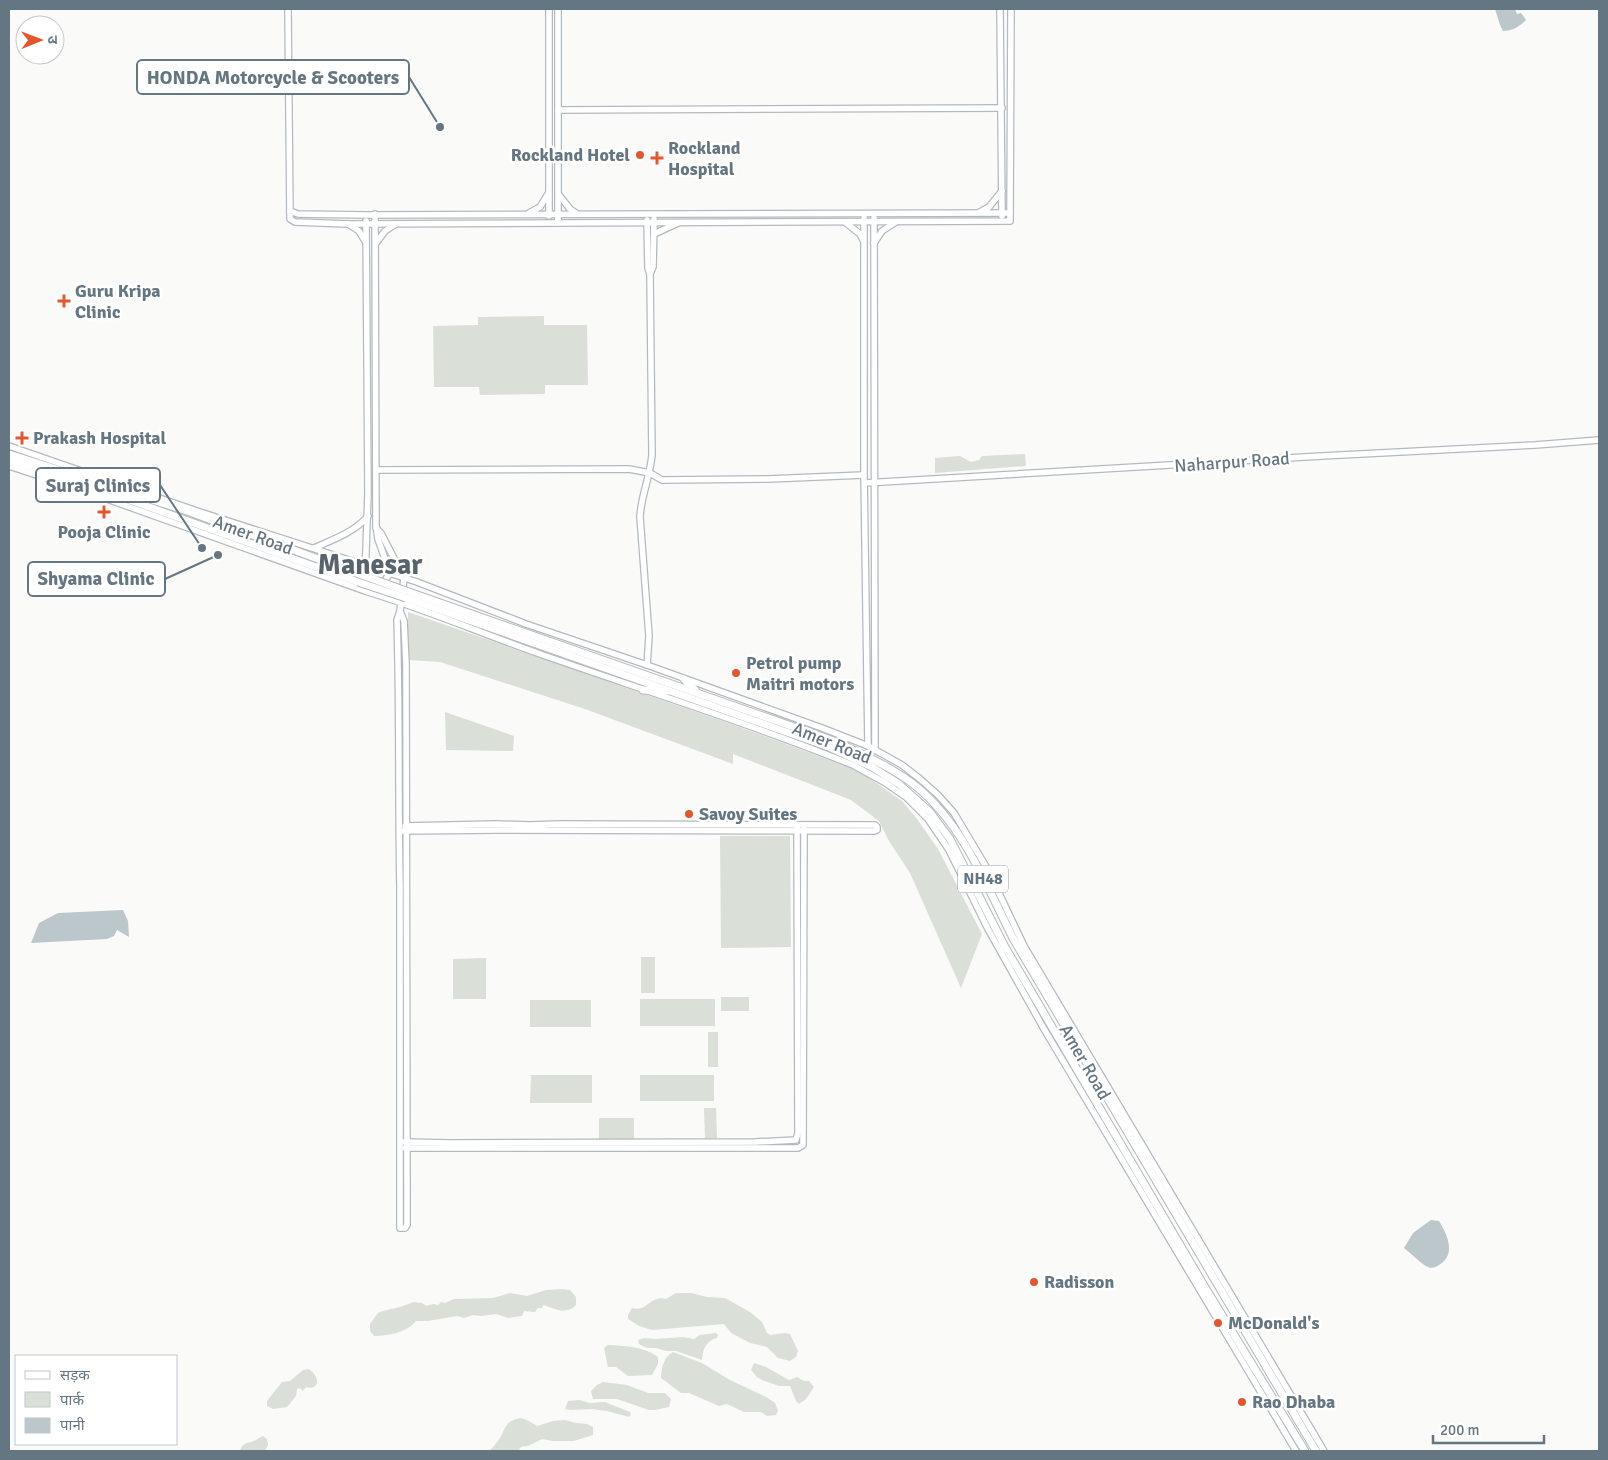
<svg xmlns="http://www.w3.org/2000/svg" width="1608" height="1460" font-family="Signika,'Noto Sans Devanagari',sans-serif">
	<style>
		.green { fill: #dadfd7 }
		.water { fill: #bbc7cb }
		.lines { fill: none; stroke-linecap: round; stroke-linejoin: round }
		.secondary-casing { stroke: #b3babf; stroke-width: 8 }
		.highway-casing { stroke: #b4b9bd; stroke-width: 9 }
		.secondary { stroke: #fff; stroke-width: 5.5 }
		.highway { stroke: #fff; stroke-width: 7 }
		.highway-bridge-casing { stroke: #b4b9bd; stroke-width: 9; stroke-linecap: butt }
		.highway-bridge { stroke: #fff; stroke-width: 7 }
		.poi-dot { fill: #e4572e; stroke: #fff; stroke-width: 2 }
		.labels { text-anchor: middle; dominant-baseline: central; stroke-width: 5; stroke-linejoin: round; paint-order: stroke }
		.shield { fill: #fff; stroke: #939fa8; stroke-width: 1 }
		.shield-label { font-size: 16px; font-weight: bold; fill: #657683 }
		.poi-label { font-size: 18px; font-weight: bold; fill: #657683; stroke: #fff; text-anchor: start }
		.street-label { font-size: 18px; fill: #657683; stroke: #fff }
		.town-label { font-size: 28px; font-weight: bold; fill: #57646e; stroke: #fff }
		.leader { fill: none; stroke: #657683; stroke-width: 2 }
		.callout-dot { fill: #657683; stroke: #fff; stroke-width: 2 }
		.callout { fill: #fff; stroke: #657683; stroke-width: 2 }
		.callout-label { font-size: 19px; text-anchor: middle; font-weight: bold; fill: #657683 }
	</style>
	<rect width="100%" height="100%" fill="#fafaf8"/>
	<g class="green">
		<path d="M544,316V325H587L588,385H545V394L480,395L479,387H434L433,326L478,325V317Z"/>
		<path d="M1025,454L1026,466L935,473V458L960,456L971,462L979,460L982,456Z"/>
		<path d="M408,612L734,725L859,771L902,801L917,819L938,849L982,934L961,988L910,873L889,841L879,821L851,800L733,754V764L585,709L440,662L408,660Z"/>
		<path d="M445,712L514,736L513,751L446,750Z"/>
		<path d="M720,836H790L791,947L721,948Z"/>
		<rect x="641" y="957" width="14" height="36"/>
		<path d="M486,958V999H453V959Z"/>
		<rect x="721" y="997" width="28" height="14"/>
		<rect x="640" y="999" width="75" height="27"/>
		<rect x="530" y="1000" width="61" height="27"/>
		<rect x="708" y="1032" width="10" height="35"/>
		<path d="M531,1075H592V1103H530Z"/>
		<rect x="640" y="1075" width="74" height="26"/>
		<path d="M704,1108H716L717,1138H705Z"/>
		<rect x="599" y="1118" width="35" height="21"/>
		<path d="M562,1289L570,1290L576,1297V1305C565,1316 554,1308 543,1305L542,1308H538L535,1312L524,1311L522,1316L508,1318L496,1314L481,1316L473,1315L464,1318L457,1316L428,1321H416C408,1332 388,1336 374,1336L370,1331V1324L378,1313L383,1311L400,1307L414,1302L422,1303L427,1306L433,1304L438,1305L441,1302L445,1303L454,1299L493,1298L510,1293L527,1296L546,1290Z"/>
		<path d="M676,1293H691L707,1297L725,1298L750,1312L762,1322L767,1333L770,1335L785,1333L790,1334L798,1351L796,1357L790,1361L778,1358L767,1347L750,1343L731,1333L724,1324L652,1330L639,1326L628,1319V1315L632,1308C647,1313 650,1294 666,1299Z"/>
		<path d="M716,1333L718,1335L717,1338C707,1340 702,1349 702,1360L676,1351H666L656,1348H647L639,1344L638,1340L644,1338L656,1339L683,1337L694,1339L700,1335Z"/>
		<path d="M608,1345C625,1346 643,1346 658,1357V1364L652,1375L628,1376L616,1367H608L604,1348Z"/>
		<path d="M673,1352L702,1363L730,1380L768,1398L775,1403L778,1411L776,1415L767,1416L761,1412H744L727,1404L719,1406L689,1393H681L661,1378C661,1369 664,1356 673,1352Z"/>
		<path d="M754,1363L766,1367L789,1380L797,1377L804,1381H809L814,1387L806,1399L799,1404L796,1401L790,1386H779L762,1380L757,1377L751,1370Z"/>
		<path d="M308,1369C320,1375 321,1391 306,1387L303,1391L300,1388L297,1389L296,1396L287,1407L273,1409L267,1406V1401L282,1382L290,1381L303,1370Z"/>
		<path d="M603,1382L627,1385L648,1393H665L671,1399L669,1407L655,1410H649L617,1399H593L591,1391L597,1385Z"/>
		<path d="M579,1400L590,1403L605,1402L630,1412L631,1415L629,1417L607,1411L592,1409L570,1410L565,1409L568,1401Z"/>
		<path d="M521,1418L529,1421L537,1426L553,1421L565,1420L576,1423L587,1424L593,1427V1435L574,1441H552L542,1439L528,1446L521,1447L518,1451H489C492,1448 495,1445 498,1441C506,1430 503,1421 521,1418Z"/>
		<path d="M263,1436L267,1439L268,1445L265,1451H240C242,1442 248,1444 256,1440C258,1439 260,1437 263,1436Z"/>
	</g>
	<g class="water">
		<path d="M1495,9H1515L1517,14L1521,13L1526,20C1519,27 1512,31 1503,31L1500,25Z"/>
		<path d="M123,910L128,921L129,937L117,930L114,936L107,939L31,943L39,923L58,913Z"/>
		<path d="M1431,1220L1439,1221C1447,1234 1457,1255 1439,1265C1436,1267 1432,1269 1428,1267C1422,1265 1410,1252 1404,1248L1413,1233Z"/>
	</g>
	<g class="lines">
		<defs>
			<g id="secondary">
				<path d="M288,9L290,219L295,222L348,224L1010,221L1011,9"/>
				<path d="M549,9V216"/>
				<path d="M558,9V223"/>
				<path d="M1000,9L1002,216"/>
				<path d="M558,110L1002,108"/>
				<path d="M559,195L570,209L576,213"/>
				<path d="M290,211L298,214L366,215L1010,213"/>
				<path d="M980,212L989,207L1002,191"/>
				<path d="M529,213L540,207L548,194"/>
				<path d="M375,214L376,525L378,539L390,573L382,585"/>
				<path d="M864,218V475L868,746"/>
				<path d="M874,218L875,750"/>
				<path d="M647,220L648,268L650,274L652,455C650,477 641,496 640,517L649,636L647,665"/>
				<path d="M845,222L860,234L863,240"/>
				<path d="M348,224L359,231L365,241"/>
				<path d="M654,234L678,223"/>
				<path d="M376,243L385,231L396,224"/>
				<path d="M874,243L882,231L896,222"/>
				<path d="M650,274L653,267L654,219"/>
				<path d="M9,446L197,511L417,582L526,624L647,665L822,728L868,746L902,765L920,779L938,795L954,813L988,870L1024,946L1324,1451"/>
				<path d="M9,466L79,489L365,591C425,609 483,634 543,655C646,691 751,724 853,765L884,782L906,797L928,819L949,850L988,929L1044,1029L1296,1451"/>
				<path d="M377,470L629,469L650,473L662,480L768,479L864,475"/>
				<path d="M865,483L1322,456L1535,445L1599,440"/>
				<path d="M376,528L381,533L404,578L400,611L397,620C400,709 398,798 400,886V1228H405L407,1225V1193L406,664L404,621L400,611"/>
				<path d="M314,548C332,540 355,532 368,516"/>
				<path d="M365,579L368,493L366,221"/>
				<path d="M403,831L496,830L874,831L877,830V827L875,825L559,824L530,825L496,824L405,826"/>
				<path d="M404,1142L450,1143L755,1142L796,1140L798,1133L797,827"/>
				<path d="M405,1148H798L803,1145L804,829"/>
			</g>
			<g id="highway">
				<path d="M9,454L187,511L359,574"/>
				<path d="M9,460L110,493L358,582"/>
				<path d="M406,591L831,740C861,754 891,766 917,787C964,826 987,887 1014,940L1316,1451"/>
				<path d="M406,598L829,747L872,767L899,784L930,812L950,839L1005,947L1203,1284L1305,1451"/>
				<path d="M684,679L696,691"/>
				<path d="M643,690L666,691"/>
			</g>
		</defs>
		<use href="#secondary" class="secondary-casing"/>
		<use href="#highway" class="highway-casing"/>
		<use href="#secondary" class="secondary"/>
		<use href="#highway" class="highway"/>
		<defs>
			<g id="highway-bridge">
				<path d="M359,574L406,591"/>
				<path d="M358,582L406,598"/>
			</g>
		</defs>
		<use href="#highway-bridge" class="highway-bridge-casing"/>
		<use href="#highway-bridge" class="highway-bridge"/>
	</g>
	<g class="poi-dot">
		<circle cx="640" cy="155" r="5"/>
		<path d="M654.5 150.5h5v5h5v5h-5v5h-5v-5h-5v-5h5z"/>
		<path d="M61.5 293.5h5v5h5v5h-5v5h-5v-5h-5v-5h5z"/>
		<path d="M19.5 430.5h5v5h5v5h-5v5h-5v-5h-5v-5h5z"/>
		<path d="M101.5 504.5h5v5h5v5h-5v5h-5v-5h-5v-5h5z"/>
		<circle cx="736" cy="673" r="5"/>
		<circle cx="689" cy="814" r="5"/>
		<circle cx="1034" cy="1282" r="5"/>
		<circle cx="1218" cy="1323" r="5"/>
		<circle cx="1242" cy="1402" r="5"/>
	</g>
	<g class="labels">
		<rect class="shield" x="958" y="865.5" width="50" height="27" rx="4"/>
		<g class="shield-label">
			<text x="983" y="879">NH48</text>
		</g>
		<g class="poi-label">
			<text x="668" y="148">Rockland<tspan x="668" dy="21">Hospital</tspan></text>
			<text x="630" y="155" text-anchor="end">Rockland Hotel</text>
			<text x="75" y="291">Guru Kripa<tspan x="75" dy="21">Clinic</tspan></text>
			<text x="33" y="438">Prakash Hospital</text>
			<text x="104" y="532" text-anchor="middle">Pooja Clinic</text>
			<text x="746" y="663">Petrol pump<tspan x="746" dy="21">Maitri motors</tspan></text>
			<text x="699" y="814">Savoy Suites</text>
			<text x="1044" y="1282">Radisson</text>
			<text x="1228" y="1323">McDonald's</text>
			<text x="1252" y="1402">Rao Dhaba</text>
		</g>
		<g class="street-label">
			<text transform="translate(1232 462) rotate(-4)">Naharpur Road</text>
			<text transform="translate(253 535) rotate(20)">Amer Road</text>
			<text transform="translate(832 743) rotate(22)">Amer Road</text>
			<text transform="translate(1085 1062) rotate(60)">Amer Road</text>
		</g>
		<g class="town-label">
			<text x="370" y="565">Manesar</text>
		</g>
	</g>
	<path class="leader" d="M440 127L409 77M202 548L160 485M218 555L165 579"/>
	<g class="callout-dot">
		<circle cx="440" cy="127" r="5"/>
		<circle cx="202" cy="548" r="5"/>
		<circle cx="218" cy="555" r="5"/>
	</g>
	<g class="callout">
		<rect x="137" y="60" width="272" height="34" rx="5"/>
		<rect x="36" y="468" width="124" height="34" rx="5"/>
		<rect x="28" y="562" width="137" height="34" rx="5"/>
	</g>
	<g class="callout-label">
		<text x="273" y="84">HONDA Motorcycle &amp; Scooters</text>
		<text x="98" y="492">Suraj Clinics</text>
		<text x="96" y="585">Shyama Clinic</text>
	</g>
	<rect width="1608" height="1460" fill="none" stroke="#657683" stroke-width="20"/>
	<rect x="15" y="1355" width="162" height="90" fill="#ffffff" stroke="#c1c8cd"/>
	<rect x="25" y="1371" width="25" height="8" fill="#ffffff" stroke="#c1c8cd"/>
	<text x="60" y="1380" font-size="15" fill="#657683">सड़क</text>
	<rect x="25" y="1392" width="25" height="15" fill="#dadfd7" stroke="#c1c8cd"/>
	<text x="60" y="1405" font-size="15" fill="#657683">पार्क</text>
	<rect x="25" y="1418" width="25" height="15" fill="#bbc7cb" stroke="#c1c8cd"/>
	<text x="60" y="1430" font-size="15" fill="#657683">पानी</text>
	<g transform="translate(40 40) rotate(89)"><circle r="24" fill="#ffffff" stroke="#c1c8cd"/>
	<path d="M0-4L9 19L0 12L-9 19Z" fill="#e4572e"/>
	<text y="-8" font-size="14" font-weight="bold" text-anchor="middle" fill="#657683">उ</text>
	</g>
	<path d="M1433 1435v8h111v-8" fill="none" stroke="#657683" stroke-width="2.5"/>
	<text x="1440" y="1435" font-size="15" fill="#657683" stroke="#ffffff" stroke-width="4" paint-order="stroke">200 m</text>
</svg>
